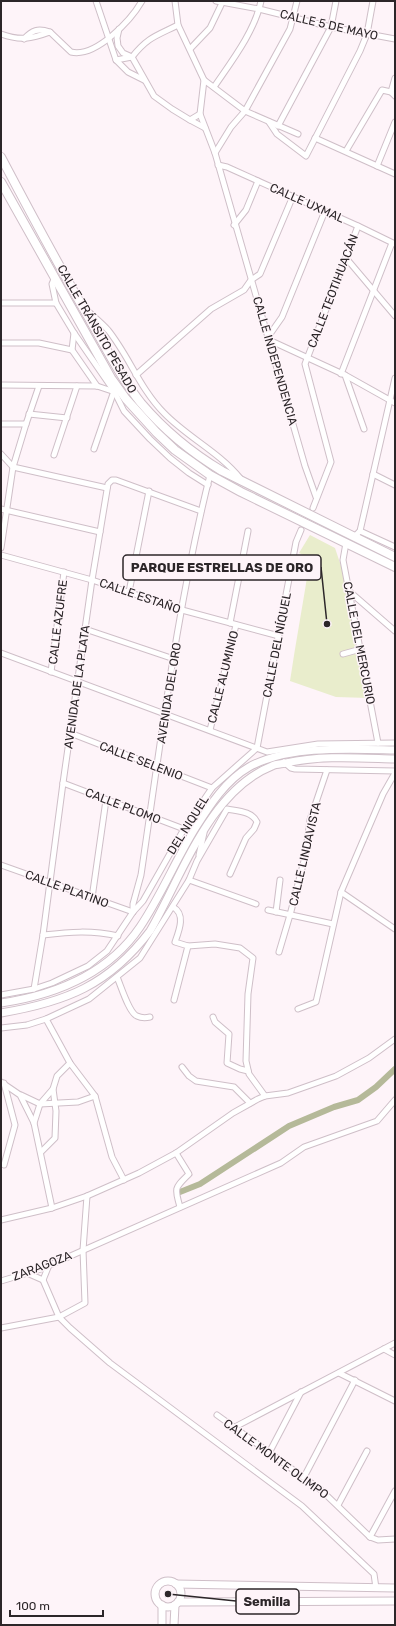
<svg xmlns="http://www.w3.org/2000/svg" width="396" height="1626" font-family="Rubik,sans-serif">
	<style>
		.green { fill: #e9edcc }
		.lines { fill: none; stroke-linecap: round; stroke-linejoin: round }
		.canal { stroke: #b5b999; stroke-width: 6 }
		.street-casing { stroke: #cfbfc8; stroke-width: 7 }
		.secondary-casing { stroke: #cfbfc8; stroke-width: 9 }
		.primary-casing { stroke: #cfbfc8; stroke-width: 10 }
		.street { stroke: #fff; stroke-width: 5 }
		.secondary { stroke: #fff; stroke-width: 7 }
		.primary { stroke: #fff; stroke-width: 8 }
		.labels { text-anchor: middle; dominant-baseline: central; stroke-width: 3; stroke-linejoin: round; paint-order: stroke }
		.street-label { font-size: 12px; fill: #2c2629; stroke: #fef4f9 }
		.leader { fill: none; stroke: #2c2629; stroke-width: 1.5 }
		.callout-dot { fill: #2c2629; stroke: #fef4f9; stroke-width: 1.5 }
		.callout { fill: #fef4f9; stroke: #2c2629; stroke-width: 1.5 }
		.callout-label { font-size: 13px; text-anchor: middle; font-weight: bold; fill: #2c2629 }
	</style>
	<rect width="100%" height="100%" fill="#fef4f9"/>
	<path class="green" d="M310,535L335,548L343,572L369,698L336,697L290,681C296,640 304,599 310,558L299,553Z"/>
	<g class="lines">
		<path class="canal" d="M180,1192L200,1184L289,1126L334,1107L358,1100L376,1087L395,1069"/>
		<defs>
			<g id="street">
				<path d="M96,1L116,60L128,72L144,80"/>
				<path d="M175,1L178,25L204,80L245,111L298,134"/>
				<path d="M216,1L259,9L331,27L395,39"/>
				<path d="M297,1L290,29L245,111L231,127L215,153L305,466L316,497"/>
				<path d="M119,29L117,38L118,46L123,53L132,57L154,96L172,109L190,120L200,114"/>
				<path d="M1,34C20,41 31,39 50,32L71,52C96,58 131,20 142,1"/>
				<path d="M24,39C32,30 38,28 50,32"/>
				<path d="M190,49L210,28L223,1"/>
				<path d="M132,57C148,37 156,36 178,25"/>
				<path d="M116,60L132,57"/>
				<path d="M395,78L391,92L395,96"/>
				<path d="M204,80L200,114L215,153"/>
				<path d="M214,87C231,62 255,31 261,1"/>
				<path d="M190,120L205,128"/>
				<path d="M269,122L277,134L306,156L360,51L367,34L373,1"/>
				<path d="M278,126L331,27L336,1"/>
				<path d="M315,138L395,174"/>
				<path d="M346,151L382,90L391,92"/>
				<path d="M218,165L227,167L358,226L395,244"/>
				<path d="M377,166L395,122"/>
				<path d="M234,225L246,210L258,181"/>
				<path d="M346,258L395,316"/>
				<path d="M55,277L52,284L56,303L74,333L114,391L124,411L150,439L170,458L189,473L208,485"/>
				<path d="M1,303H56"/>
				<path d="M88,311C94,317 102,323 108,330C129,356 140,389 164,413C187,437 219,452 240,478"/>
				<path d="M74,333L72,350L97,386"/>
				<path d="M268,337L282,317L325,211"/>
				<path d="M269,340L345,375L395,403"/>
				<path d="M1,343H39L72,350"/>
				<path d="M341,374L392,243"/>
				<path d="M136,375L211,309L244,290L251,280L260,274L293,196"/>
				<path d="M345,375L364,429"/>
				<path d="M1,385L97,386L115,392"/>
				<path d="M29,414L67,418"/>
				<path d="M1,424H26"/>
				<path d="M94,449L114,391"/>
				<path d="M1,454L13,467L107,488"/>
				<path d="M54,455L77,386"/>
				<path d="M373,474L395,485"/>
				<path d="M313,508L331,462L305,364L358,226"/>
				<path d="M1,509L100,532"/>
				<path d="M360,531L395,547"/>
				<path d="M354,537L360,531L395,378"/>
				<path d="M346,543L343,560L378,743"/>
				<path d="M1,548L13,467L26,424L39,386"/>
				<path d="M1,555L92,580L182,610L279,636"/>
				<path d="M129,592L149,491"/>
				<path d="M350,592L395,631"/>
				<path d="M230,623L248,531"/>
				<path d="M85,629L174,659"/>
				<path d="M1,653L267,752L318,744L395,743"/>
				<path d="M343,654L361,649"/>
				<path d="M51,672L64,572"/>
				<path d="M210,730L236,625"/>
				<path d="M70,733L212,788"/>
				<path d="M284,762L291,768L295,769L395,771"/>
				<path d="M63,783L184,829"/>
				<path d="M199,855L204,833"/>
				<path d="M1,865L133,912"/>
				<path d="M189,880L256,904"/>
				<path d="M341,892L395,929"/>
				<path d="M92,898L106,800"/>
				<path d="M173,907C186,914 179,931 175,942L188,946L174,1000"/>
				<path d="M268,910L333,924"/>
				<path d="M133,912V904L141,875C161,741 177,606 210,475"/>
				<path d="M276,912L280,880"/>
				<path d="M43,935C70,932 91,930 118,936"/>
				<path d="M188,946L215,944L240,948L253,958L248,994L246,1061L249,1074L265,1096"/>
				<path d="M279,952L290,915L305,857L310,820L327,770"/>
				<path d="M117,977C121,986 129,1013 137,1016C141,1018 146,1018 150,1017"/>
				<path d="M34,989L43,935L63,783L92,580L108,484L112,480H116L201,511"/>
				<path d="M1,995L34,989L52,983L88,966L107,951L133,912L143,901L184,829L212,788L257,748L296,542L301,530"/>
				<path d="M298,1009L316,1002L341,892L383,794L395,773"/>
				<path d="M213,1017L215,1022L229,1034L227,1063L240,1069L248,1071"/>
				<path d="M46,1019L70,1063L95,1096L112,1157L124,1180"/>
				<path d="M1,1028L27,1025L46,1019L89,999L140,958L189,880L197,861L227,809C237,811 252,811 257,822L254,829L246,838L230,874"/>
				<path d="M182,1067L189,1076L196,1081L234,1087L250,1103"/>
				<path d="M1,1082L20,1095L34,1123L52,1208"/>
				<path d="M21,1095L40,1104L78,1102L95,1096"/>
				<path d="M34,1123L40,1104L53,1089"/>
				<path d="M41,1152L55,1138L56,1111L53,1089L57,1076L70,1063"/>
				<path d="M176,1153L189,1174C175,1188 174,1187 180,1207"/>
				<path d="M4,1165L15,1125L4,1083"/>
				<path d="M1,1220L52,1208L87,1196L139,1173L176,1153L233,1113L258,1099L265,1096L288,1093L336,1076L369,1058L395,1039"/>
				<path d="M49,1265L43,1280L59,1317L70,1328L110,1363L302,1506L374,1574L376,1588"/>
				<path d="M27,1273L43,1280"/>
				<path d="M1,1281L41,1269L281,1163L304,1147L377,1121L395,1100"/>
				<path d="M1,1328L59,1317L85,1303L83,1250L87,1196"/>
				<path d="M384,1349L395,1355"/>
				<path d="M339,1373L395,1401"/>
				<path d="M217,1415L321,1490L370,1537"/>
				<path d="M233,1428L395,1343"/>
				<path d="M269,1453L301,1392"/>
				<path d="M304,1477L355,1380"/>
				<path d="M338,1505L367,1451"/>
				<path d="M370,1537L395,1491"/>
				<path d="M370,1537L378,1540L395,1539"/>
			</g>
			<g id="secondary">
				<path d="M1,1003C55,995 108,974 140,927C161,896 176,859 196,827C210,805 226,780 249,767C288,745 352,749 395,750"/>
				<path d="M1,1013C66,1002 109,985 150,931C182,876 209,791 272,766C276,764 282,764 286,763C321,755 359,758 395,759"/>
				<circle cx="168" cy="1594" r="13"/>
				<path d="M176,1584L395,1588"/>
				<path d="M178,1602L395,1601"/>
				<path d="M162,1625V1605"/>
				<path d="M174,1625L175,1605"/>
			</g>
			<g id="primary">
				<path d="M1,157C30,212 59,266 90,320C106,348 121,378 141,403C164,430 192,453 222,471L395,557"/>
				<path d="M1,182L111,378L126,399L156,432L175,450L210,475L241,492L395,567"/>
			</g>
		</defs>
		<use href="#street" class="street-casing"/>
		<use href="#secondary" class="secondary-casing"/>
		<use href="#primary" class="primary-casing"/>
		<use href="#street" class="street"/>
		<use href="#secondary" class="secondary"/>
		<use href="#primary" class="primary"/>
	</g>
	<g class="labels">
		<g class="street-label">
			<text transform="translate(329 25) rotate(13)">CALLE 5 DE MAYO</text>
			<text transform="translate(307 203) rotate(24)">CALLE UXMAL</text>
			<text transform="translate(333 291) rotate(-69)">CALLE TEOTIHUACÁN</text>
			<text transform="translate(97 329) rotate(60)">CALLE TRÁNSITO PESADO</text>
			<text transform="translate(275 361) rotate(74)">CALLE INDEPENDENCIA</text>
			<text transform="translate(140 596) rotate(19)">CALLE ESTAÑO</text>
			<text transform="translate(58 622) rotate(-83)">CALLE AZUFRE</text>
			<text transform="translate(359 643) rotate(79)">CALLE DEL MERCURIO</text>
			<text transform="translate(277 645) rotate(-79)">CALLE DEL NÍQUEL</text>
			<text transform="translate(223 677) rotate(-76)">CALLE ALUMINIO</text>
			<text transform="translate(77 687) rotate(-82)">AVENIDA DE LA PLATA</text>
			<text transform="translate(169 693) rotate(-81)">AVENIDA DEL ORO</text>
			<text transform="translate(141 761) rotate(21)">CALLE SELENIO</text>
			<text transform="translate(123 806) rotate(21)">CALLE PLOMO</text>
			<text transform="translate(188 825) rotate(-58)">DEL NIQUEL</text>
			<text transform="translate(305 854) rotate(-77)">CALLE LINDAVISTA</text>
			<text transform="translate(67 889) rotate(20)">CALLE PLATINO</text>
			<text transform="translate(42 1266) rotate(-21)">ZARAGOZA</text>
			<text transform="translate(276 1459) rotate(36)">CALLE MONTE OLIMPO</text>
		</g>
	</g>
	<path class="leader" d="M327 624L321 567M168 1594L236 1601"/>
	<g class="callout-dot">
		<circle cx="327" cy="624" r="4"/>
		<circle cx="168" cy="1594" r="4"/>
	</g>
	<g class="callout">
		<rect x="123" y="555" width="198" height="25" rx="4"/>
		<rect x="236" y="1589" width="63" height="25" rx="4"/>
	</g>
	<g class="callout-label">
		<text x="222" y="572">PARQUE ESTRELLAS DE ORO</text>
		<text x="267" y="1606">Semilla</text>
	</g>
	<rect width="396" height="1626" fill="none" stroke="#2c2629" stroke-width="4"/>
	<path d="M10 1610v6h93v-6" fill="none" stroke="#2c2629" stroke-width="2"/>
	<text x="16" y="1610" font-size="12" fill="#2c2629" stroke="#fef4f9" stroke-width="3" paint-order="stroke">100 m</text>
</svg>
